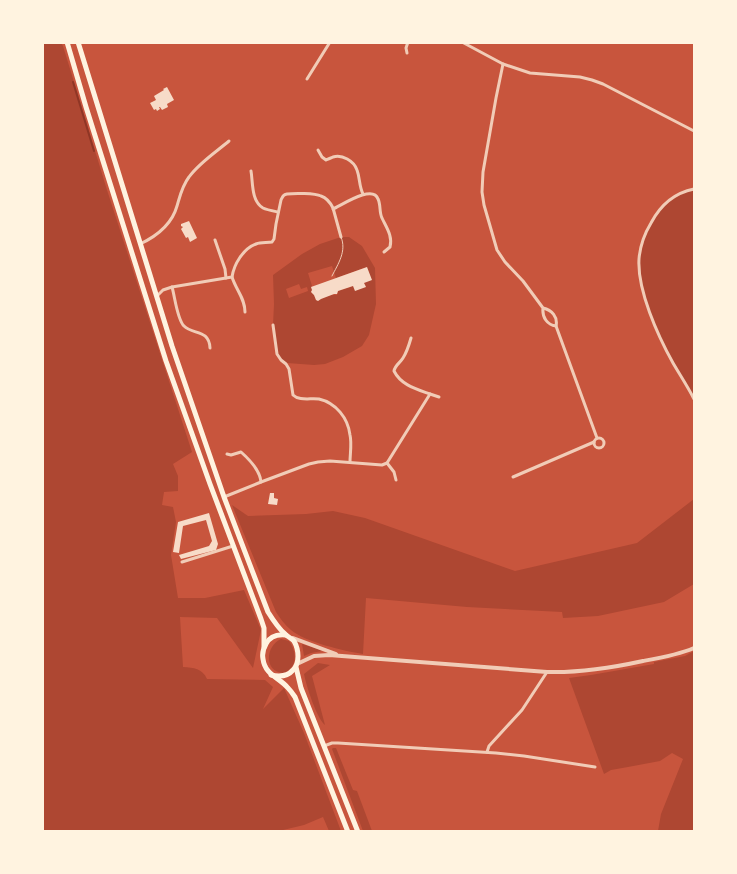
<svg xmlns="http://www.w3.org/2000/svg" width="737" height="874" font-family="Cabin,sans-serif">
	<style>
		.green { fill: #ae4732; fill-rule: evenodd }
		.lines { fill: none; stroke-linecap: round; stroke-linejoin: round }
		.stream { stroke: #8f3625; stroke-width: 2 }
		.building { fill: #f7dbc8 }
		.service { stroke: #f1ccb7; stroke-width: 1 }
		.minor { stroke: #f1ccb7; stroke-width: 3 }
		.tertiary { stroke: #f1ccb7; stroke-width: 4 }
		.trunk { stroke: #fff3e0; stroke-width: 5 }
	</style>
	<rect width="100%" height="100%" fill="#c8553d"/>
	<g class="green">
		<path d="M60,42L63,46L107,190L192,452L173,464L178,476V491L164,492L162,505L173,507L176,522L171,555L178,598H205L244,590L261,630L253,668L217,618L180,617L183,667C194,668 202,668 207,679L265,680L273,687L263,709L284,688L304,733L341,831H329L323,817L304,825L279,831H43L42,43Z"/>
		<path d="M694,189V398L655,328L640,282L639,261L647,230L657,211L670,198Z"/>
		<path d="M341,237H349L362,246L375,268L376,304L369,335L362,346L343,357L325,364L314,365L287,363L281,360L277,354L273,325L274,304L273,275L302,254L320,244ZM332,266L336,278L367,267L364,283L366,287L353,286L338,291L337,295C331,294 323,297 318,301L316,300L314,295L311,292L312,290L311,287L312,286L308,273ZM299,284L301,289L307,287L308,291L289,298L286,289Z"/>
		<path d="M694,499V584L664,602L598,616L563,618L562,612L467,607L366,598L363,654C344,651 305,642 291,630C285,625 280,618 276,612L232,505L248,516L306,514L333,511L365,518L515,571L637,543Z"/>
		<path d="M281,639L289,641C297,652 298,668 283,673C264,672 265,646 281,639Z"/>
		<path d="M302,644L321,650L322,651L311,653L304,656Z"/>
		<path d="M694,651V831H658L661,814L683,759L672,753L660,761L628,767L611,770L604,774L569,678L591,675L654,664V662L685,656Z"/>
		<path d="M318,663L330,665L312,676L325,725C317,719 306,685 304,674Z"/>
		<path d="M333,748H336L353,790L357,791L372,831H363L332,749Z"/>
	</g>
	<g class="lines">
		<path class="stream" d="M73,82L94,151"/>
	</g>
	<g class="building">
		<path d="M167,87L174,100L167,104L168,107L162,110L160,107H159L160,109L157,111L156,109L154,110L150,103L156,100L154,96L164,90L163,89Z"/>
		<path d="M189,221L197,238L190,242L188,237L186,238L181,229L183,227L181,226V224Z"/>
		<path d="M367,267L372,280L364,283L366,287L355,291L353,286L338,291L337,294H334L321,299L318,301L316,300L314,295L311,292L312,290L311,287Z"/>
		<path d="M270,493H274V498L278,499L277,505L268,504Z"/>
		<path d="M209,513L218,544L216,550L181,559L179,555L209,546L212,541L206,520L183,526L179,553L173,552L178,522Z"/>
	</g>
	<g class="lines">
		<path class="service" d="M332,276C338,264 347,251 341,237"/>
		<g class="minor">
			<path d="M462,42L503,64L530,73L580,77L592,80L603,84L694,131"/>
			<path d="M407,53L406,48L408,42"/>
			<path d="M503,64L496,98L483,172L482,192L484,205L497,250L505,262L523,281L543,308C552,310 558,317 556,326C547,325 542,317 543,308"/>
			<path d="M307,79L330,42"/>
			<path d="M318,150L322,157L326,160C328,159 331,158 333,157C342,154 354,161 357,170C360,178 359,186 363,194"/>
			<path d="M251,171C253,182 251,201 263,208C267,210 273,211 278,212"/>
			<path d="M694,189C674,193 661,204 651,223C645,233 640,246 639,259C637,290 658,336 673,363C680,375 688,387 694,399"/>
			<path d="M333,209C342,205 373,184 378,199C381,205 379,212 382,218C386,227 393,236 390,247L384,252"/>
			<path d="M215,240L225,269L226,278"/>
			<path d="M140,244C157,236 172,224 177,206C180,196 182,186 189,177C199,163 216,152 229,141"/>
			<path d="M232,277C236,290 245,298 245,312"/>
			<path d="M172,287C175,297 177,319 184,326C193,335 209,329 210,348"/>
			<path d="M157,296L163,290L172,287L232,277C234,264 243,249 256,244C261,242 267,243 272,242L274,239L276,224L281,200C283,196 283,195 287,194C294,193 315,193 321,196C327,198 330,202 333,208L341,237"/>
			<path d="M273,325L277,354L281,360L286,364L289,369L293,395C299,401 310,398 319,399C336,403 348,418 350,435C352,443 350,454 350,462"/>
			<path d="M556,326L597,438"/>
			<path d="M430,394L439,397"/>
			<circle cx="599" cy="443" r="5"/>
			<path d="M227,454L231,455L241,452C250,460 260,470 261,482"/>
			<path d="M387,463L394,472L396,480"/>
			<path d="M513,477L594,442"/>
			<path d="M224,497L261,482L309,464L318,462L330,461L382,465L387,463L430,394C416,389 401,385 394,371C395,365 400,363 403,358C407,352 409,345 411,338"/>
			<path d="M182,562L233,546"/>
			<path d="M324,746L332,743H338L496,753L524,756L595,767"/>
			<path d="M487,752L489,746L522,710L547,672"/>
		</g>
		<g class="tertiary">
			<path d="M293,638L336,654"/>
			<path d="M297,664L314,656L329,655L547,672C580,673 611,668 643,661C660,658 678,655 694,648"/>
		</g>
		<g class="trunk">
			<path d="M67,42L86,107L166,361L210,484L261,619L264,628V647"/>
			<path d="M78,42L172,346L224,497L268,612C273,620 278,628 285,634C288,637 291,638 294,641C299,650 300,663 293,670C287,677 279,677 271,675"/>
			<path d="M286,635C277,634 270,636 266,644C263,649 262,654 263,659C265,675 279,677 288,688C291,691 293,694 295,697L348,832"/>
			<path d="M296,667L301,688L358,832"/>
		</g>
	</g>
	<rect width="737" height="874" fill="none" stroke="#fff3e0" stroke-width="88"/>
</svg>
